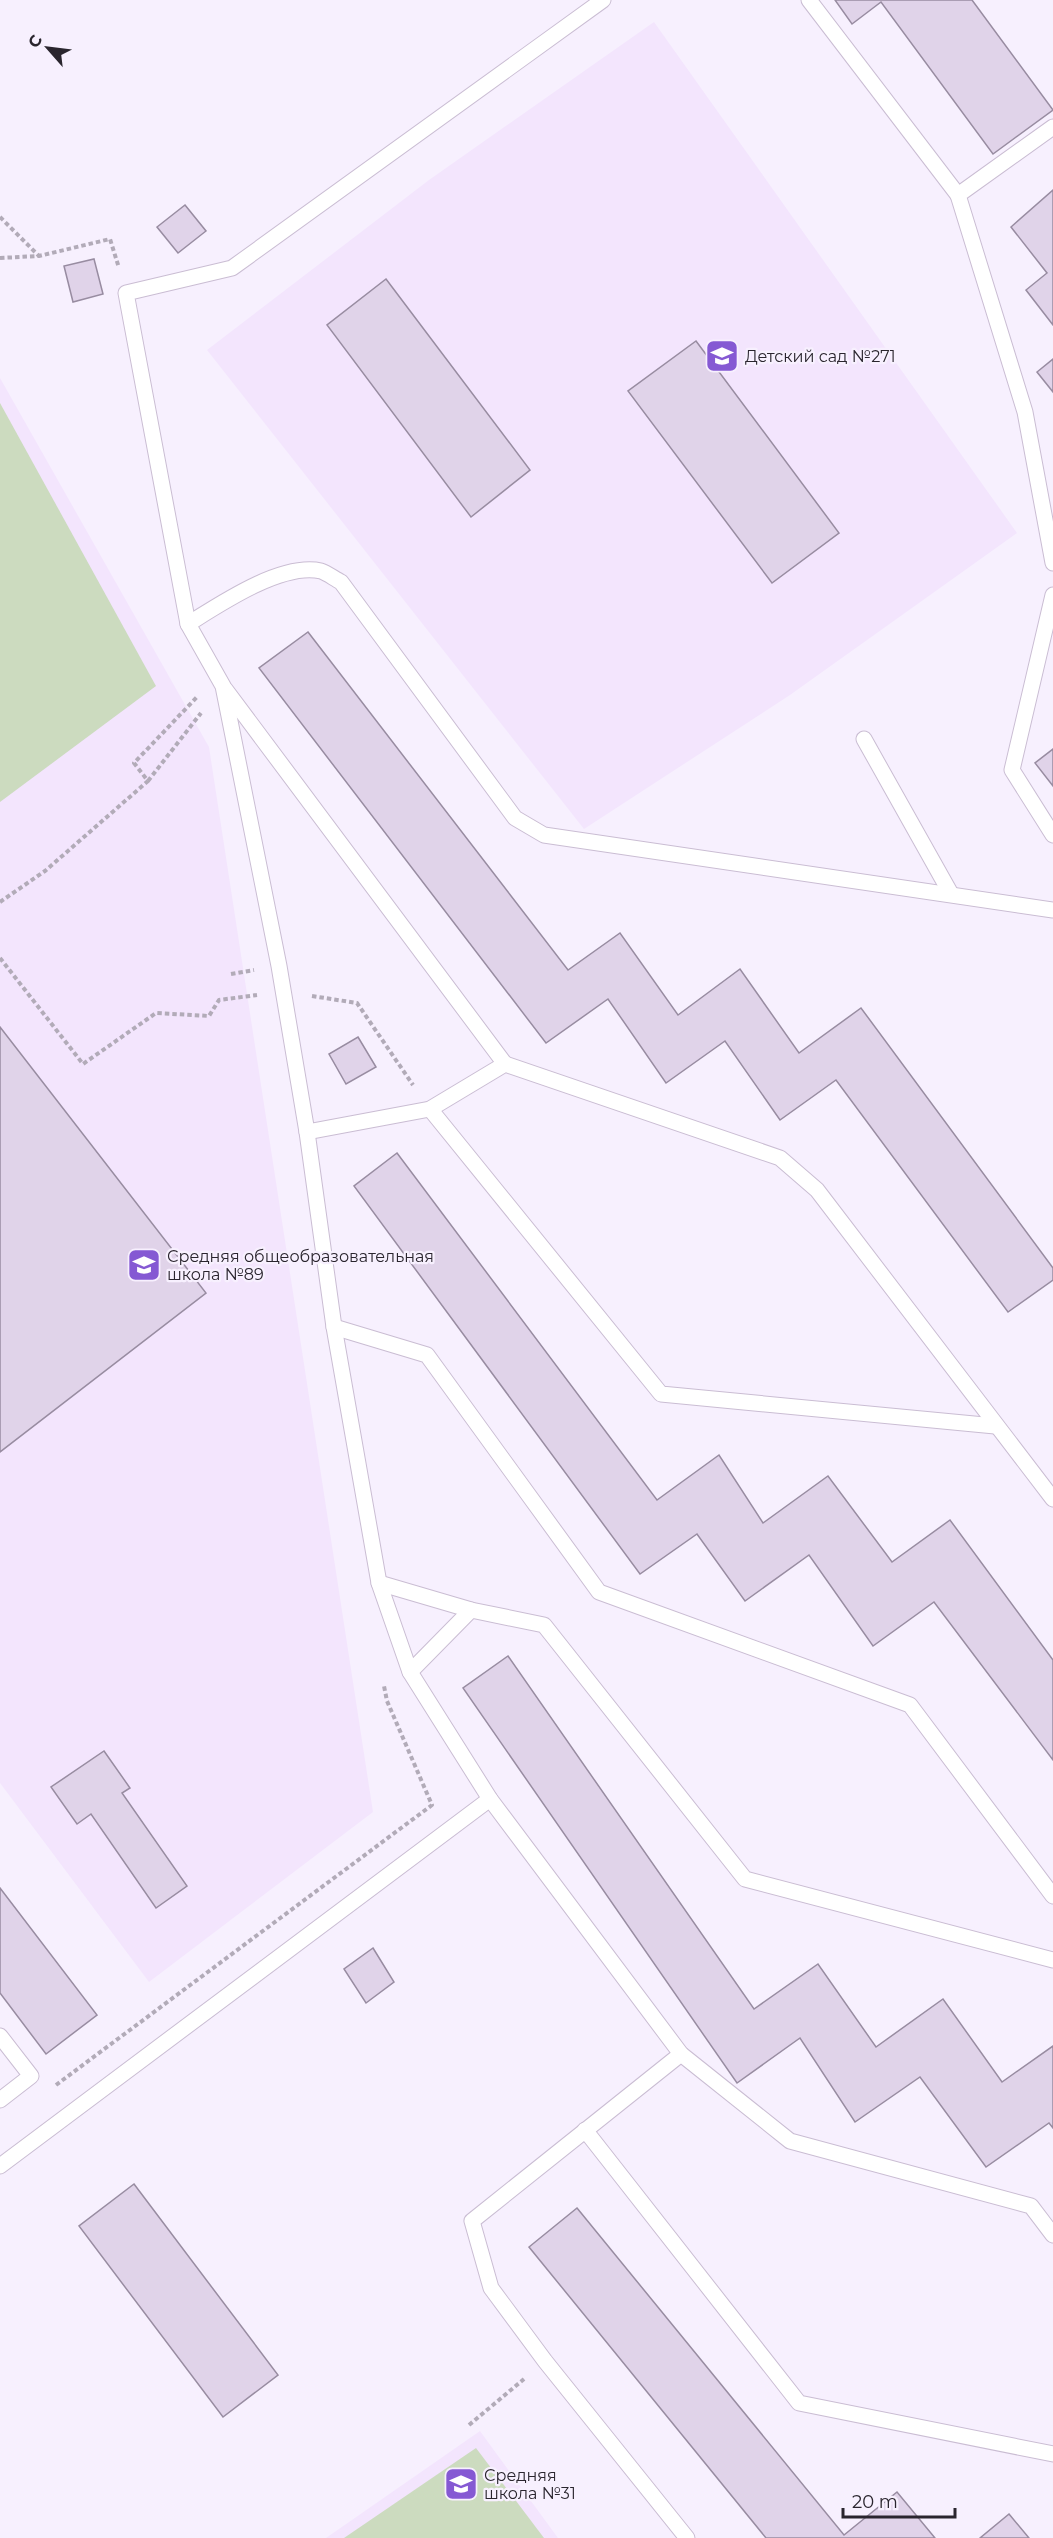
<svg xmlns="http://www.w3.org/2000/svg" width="1053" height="2538" font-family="Montserrat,sans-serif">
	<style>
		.built { fill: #f3e5fd }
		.green { fill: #ccdbbf }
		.building { fill: #e0d3e9; stroke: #988ca1; stroke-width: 1.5 }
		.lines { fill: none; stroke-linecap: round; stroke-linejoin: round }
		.service-casing { stroke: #cabdd3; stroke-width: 17 }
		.path { stroke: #b2abb8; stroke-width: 4; stroke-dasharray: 4.5 3; stroke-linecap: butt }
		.service { stroke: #fff; stroke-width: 15 }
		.labels { text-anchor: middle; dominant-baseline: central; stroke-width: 4.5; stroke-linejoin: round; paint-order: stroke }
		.poi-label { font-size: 16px; fill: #2a252e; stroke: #f7f0fe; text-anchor: start }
	</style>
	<rect width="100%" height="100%" fill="#f7f0fe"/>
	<g class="built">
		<path d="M654,22L1017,533L790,695L584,829L207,350L429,180Z"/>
		<path d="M0,378L209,747L373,1812L149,1982L0,1783Z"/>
		<path d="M480,2431L558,2538H326Z"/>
	</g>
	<g class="green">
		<path d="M0,403L156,686L0,802Z"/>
		<path d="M476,2448L544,2538H344Z"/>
	</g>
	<g class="building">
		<path d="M835,0H972L1053,110L993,154L881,2L852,24Z"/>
		<path d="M1053,190V325L1026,290L1047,273L1011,227Z"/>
		<path d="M185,205L206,231L178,253L157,227Z"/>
		<path d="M94,259L103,294L73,302L64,266Z"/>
		<path d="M386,279L530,470L471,517L327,325Z"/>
		<path d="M696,341L839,533L772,583L628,391Z"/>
		<path d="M1053,359V392L1037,372Z"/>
		<path d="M308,632L568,970L620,933L678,1015L740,969L799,1053L861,1008L1053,1268V1280L1008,1312L836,1080L780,1120L725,1041L666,1083L608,999L546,1043L259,668Z"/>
		<path d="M1053,749V786L1035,763Z"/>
		<path d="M0,1027L206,1293L0,1452Z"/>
		<path d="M358,1037L376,1067L346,1084L329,1054Z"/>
		<path d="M397,1153L657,1500L719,1455L763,1523L828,1476L892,1562L950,1520L1053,1660V1760L934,1602L873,1646L809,1555L745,1601L697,1534L640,1574L354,1186Z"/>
		<path d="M508,1656L754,2009L818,1964L876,2047L943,1999L1002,2082L1053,2046V2128L1049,2123L986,2167L920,2077L855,2122L800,2038L737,2083L463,1688Z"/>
		<path d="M104,1751L130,1788L122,1793L187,1886L156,1908L91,1814L77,1824L51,1787Z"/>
		<path d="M0,1888L97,2015L46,2054L0,1993Z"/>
		<path d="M373,1948L394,1982L366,2003L344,1969Z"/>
		<path d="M134,2184L278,2375L223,2417L79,2226Z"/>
		<path d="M577,2208L844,2535L897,2492L935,2538H766L529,2247Z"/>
		<path d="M1009,2514L1029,2538H980Z"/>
	</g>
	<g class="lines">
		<defs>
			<g id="service">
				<path d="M809,0L958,195"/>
				<path d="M1053,127L958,195L1025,412L1053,563"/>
				<path d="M1053,595L1012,770L1053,835"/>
				<path d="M188,624L126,293L232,268L603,0"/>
				<path d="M225,689L505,1064"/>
				<path d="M864,739L951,894"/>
				<path d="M1053,910L544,835L515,818L341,582C335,579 327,573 321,571C282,562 220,604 188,624L223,686L279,966L307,1132L334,1327L379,1583L410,1672L490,1799L681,2054L790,2141L1031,2206L1053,2235"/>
				<path d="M430,1109L661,1394L995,1426"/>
				<path d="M307,1132L430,1109L505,1064L780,1158L817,1190L1053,1499"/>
				<path d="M334,1327L427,1355L599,1592L910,1705L1053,1896"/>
				<path d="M379,1583L471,1610"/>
				<path d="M410,1672L471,1610L544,1625L745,1879L1053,1960"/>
				<path d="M0,2036L31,2076L0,2100"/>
				<path d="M681,2054L472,2221L491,2288L545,2361L687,2538"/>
				<path d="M585,2130L799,2403L1053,2454"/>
				<path d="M0,2166L490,1799"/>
			</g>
		</defs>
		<use href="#service" class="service-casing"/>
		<g class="path">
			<path d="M0,217L39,256"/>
			<path d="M0,258L39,256L110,239L119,268"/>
			<path d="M148,781L201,713"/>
			<path d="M0,902L45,871L148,781L134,763L197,697"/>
			<path d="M0,958L83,1064L156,1013L209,1016L219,1000L257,995"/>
			<path d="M231,974L254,970"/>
			<path d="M312,996L357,1003L413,1085"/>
			<path d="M56,2085L432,1805L387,1701L384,1686"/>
			<path d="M469,2425L524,2379"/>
		</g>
		<use href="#service" class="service"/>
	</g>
	<defs>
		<symbol id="school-square" viewBox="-11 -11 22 22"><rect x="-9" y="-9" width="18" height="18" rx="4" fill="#8559d3" stroke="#f7f0fe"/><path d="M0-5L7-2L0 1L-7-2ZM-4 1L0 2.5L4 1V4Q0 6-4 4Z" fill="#fff"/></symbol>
	</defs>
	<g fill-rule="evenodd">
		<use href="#school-square" x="703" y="337" width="38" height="38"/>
		<use href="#school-square" x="125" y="1246" width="38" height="38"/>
		<use href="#school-square" x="442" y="2465" width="38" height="38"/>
	</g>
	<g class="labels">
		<g class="poi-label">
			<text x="745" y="356">Детский сад №271</text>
			<text x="167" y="1256">Средняя общеобразовательная<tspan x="167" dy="18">школа №89</tspan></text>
			<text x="484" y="2475">Средняя<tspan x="484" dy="18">школа №31</tspan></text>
		</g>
	</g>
	<g transform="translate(48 48) rotate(298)" stroke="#f7f0fe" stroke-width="4.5" paint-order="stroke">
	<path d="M0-4.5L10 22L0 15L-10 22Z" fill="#2a252e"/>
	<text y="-9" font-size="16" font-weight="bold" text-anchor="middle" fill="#2a252e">С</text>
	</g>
	<path d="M843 2508v9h112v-9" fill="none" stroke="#2a252e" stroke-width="3"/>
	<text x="852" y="2508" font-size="18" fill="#2a252e" stroke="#f7f0fe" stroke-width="4.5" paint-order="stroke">20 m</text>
</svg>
